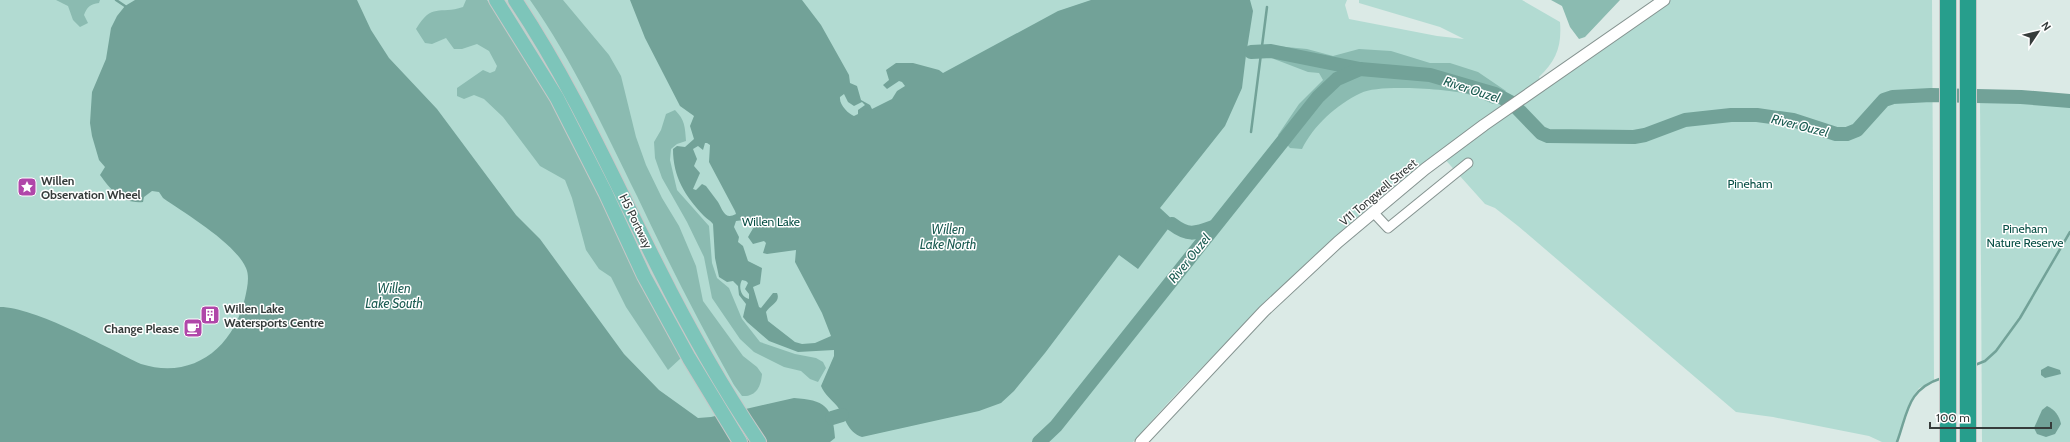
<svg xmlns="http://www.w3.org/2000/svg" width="2070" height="442" font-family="Cabin,sans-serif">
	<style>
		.green { fill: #b2dbd2 }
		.forest { fill: #8bbbb1 }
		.water { fill: #72a298; fill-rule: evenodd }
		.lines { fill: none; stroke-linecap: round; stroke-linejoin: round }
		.stream { stroke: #72a298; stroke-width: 2.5 }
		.river { stroke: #72a298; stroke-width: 14 }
		.minor-casing { stroke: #859390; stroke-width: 11 }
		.tertiary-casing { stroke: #859390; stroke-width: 13 }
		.primary-casing { stroke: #c7c8c8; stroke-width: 16 }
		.motorway-casing { stroke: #c7c8c8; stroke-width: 18 }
		.minor { stroke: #fff; stroke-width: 9 }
		.tertiary { stroke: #fff; stroke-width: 11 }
		.primary { stroke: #7dc5ba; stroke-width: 14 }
		.motorway { stroke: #279e8c; stroke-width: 16 }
		.labels { text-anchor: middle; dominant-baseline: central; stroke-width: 3; stroke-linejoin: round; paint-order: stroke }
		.poi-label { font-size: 12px; font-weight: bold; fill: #363c3b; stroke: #fff; text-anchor: start }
		.park-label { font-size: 12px; fill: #084f45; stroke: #fff }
		.street-label { font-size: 12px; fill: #363c3b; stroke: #fff }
		.water-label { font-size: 13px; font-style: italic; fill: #1b5c52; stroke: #fff }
	</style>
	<rect width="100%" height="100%" fill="#dbeae6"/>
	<g class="green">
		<path d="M0,0H1347L1345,5L1349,19L1437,36L1464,39L1440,27L1359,3V0H1522L1560,22C1562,46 1556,61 1539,77L1542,84L1664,0H1932L1934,381L1919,388L1913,397L1897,442H1882L1869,436L1773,417L1736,412L1518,226L1495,208L1485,204L1442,156C1396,178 1354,221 1317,256C1253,316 1190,376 1133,442H0Z"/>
		<path d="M1980,97L2070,101V442H1982Z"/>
	</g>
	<g class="forest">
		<path d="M56,0H100L99,3C90,4 87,7 84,15L88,23L80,27L73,20L68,6Z"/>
		<path d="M466,0H487C565,111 620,237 681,358L668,370L626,307L611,277L599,269L586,250L572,198L565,180L540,166L503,117L484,99L474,95L464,99L457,96V88L483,70L490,73L495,71L497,66L489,51L477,44L462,49H454L446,38L432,44L425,43L416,29C432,2 439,15 463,7Z"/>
		<path d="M530,0H563L609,55L621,76L636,137L646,165L662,198L679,226L696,266L703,301L743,356L757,367L762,374C761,387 756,397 742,396L734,385C699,323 667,260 637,196C604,129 573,61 530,0Z"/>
		<path d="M1551,0H1620L1585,37L1579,39L1570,27L1562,6Z"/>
		<path d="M1276,46L1307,49L1333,56L1359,49L1391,51L1430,63H1450L1478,72L1506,91L1493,104C1484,100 1476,96 1467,94C1447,89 1378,84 1361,93C1336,105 1314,125 1302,149L1290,148L1278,135L1299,104L1323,80L1319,73L1308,72L1274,59L1272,55Z"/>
		<path d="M675,110C685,120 685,127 686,141L677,144L671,149L670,160L677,190L709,226L712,263L717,278L729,288L742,319L760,342L795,354L816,358L823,362L826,368L818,382L810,379L801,371L784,367L754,352L740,339L712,298L704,257L687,222L662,178L655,158L654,142L661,130L666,114Z"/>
	</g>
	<g class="water">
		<path d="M135,0H357L371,30L389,58L437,109L516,215L540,239L624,354L659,390L698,418L711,417L794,398C824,400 833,406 835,438L830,442H0V307C35,307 107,348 141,364C192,380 233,349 245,298C247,289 250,277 246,268C235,243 186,214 163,198L159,192L152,191L144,197L143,202C122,204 111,190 100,175L105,167L99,160L92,136L90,123L92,92L106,59L111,28L117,16L125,6Z"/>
		<path d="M630,0H802L821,25L849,75L850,83L857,86L861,100L870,105L872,109L892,99L897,91L905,86L902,82L899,81L887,89L883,85L889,80L886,70L896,63H913L939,70L943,73L1058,11L1091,0H1250L1253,11L1247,49L1251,52L1246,55L1242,88L1225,126L1160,208L1174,221L1138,269L1119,255L1045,353L1014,391L1001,403L979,411L862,437C847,432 846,418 837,406C831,399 825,395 821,386L834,356V350L798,352L769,341L747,322L743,317L746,304L739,295L738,286L733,281L727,282L719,277L715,258L713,224C710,220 707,219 704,216C685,196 673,177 673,149L677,146L685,147L694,139L690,126L694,116L680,106L645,38ZM844,94L848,102L854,106L862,102L865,105L858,110V114L854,116C849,114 839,105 840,97ZM705,143H707L710,145L709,162L735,211L736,214C725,220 723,211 718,202C714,197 710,191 706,186L702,184L696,190L693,189L700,173L694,166L697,159L693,149L698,146L703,150ZM744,220L755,225L748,237L753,244L764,241L766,243L763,253L767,254L796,250L795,262L822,313L831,336L815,343L802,344L795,342L768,321L766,312C770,305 781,302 777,293H773L761,308L759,307L753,287L760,284L762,268L748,261L743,246L738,242L739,237L734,227L736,221ZM742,280L746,281L748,283L745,289L749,294V299C741,297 738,287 742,280Z"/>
		<path d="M2048,366L2060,370L2061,374L2045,378L2041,375V370Z"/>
		<path d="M2047,406C2055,410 2059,415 2061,424L2055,434L2046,437L2037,434L2034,428L2042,410Z"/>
	</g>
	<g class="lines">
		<g class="stream">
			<path d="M116,0L125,6"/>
			<path d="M1251,132L1267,7"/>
			<path d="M1975,365L1985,361L1996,351L2020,318L2070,232"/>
			<path d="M1897,442C1908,412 1907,389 1942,378"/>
		</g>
		<g class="river">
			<path d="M1251,52L1271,51L1360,69"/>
			<path d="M1172,224C1188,236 1194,234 1213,227"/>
			<path d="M832,418L842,415"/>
			<path d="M1039,442L1056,426L1318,97L1337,79L1360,69L1430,75L1495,94L1512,103L1541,133L1548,136L1634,137L1645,135L1685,120L1731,115H1757L1793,120L1836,134H1847L1857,130L1884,100L1893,97L1931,95L2021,97L2070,101"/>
		</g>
		<defs>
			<path id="minor" d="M1373,212L1388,228L1468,163"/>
			<path id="tertiary" d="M1141,442L1264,311L1338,242L1425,169L1484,125L1664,0"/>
			<g id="primary">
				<path d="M496,0L557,98L605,192L644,276L689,358L740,442"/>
				<path d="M515,0C572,85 613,178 659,269C689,329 722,387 759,442"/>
			</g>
			<g id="motorway">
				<path d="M1948,0V442"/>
				<path d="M1968,442V0"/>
			</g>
		</defs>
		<use href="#minor" class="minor-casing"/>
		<use href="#tertiary" class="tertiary-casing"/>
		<use href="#primary" class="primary-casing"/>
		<use href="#motorway" class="motorway-casing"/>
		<use href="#minor" class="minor"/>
		<use href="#tertiary" class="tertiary"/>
		<use href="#primary" class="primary"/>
		<use href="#motorway" class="motorway"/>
	</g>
	<defs>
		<symbol id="sight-square" viewBox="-11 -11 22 22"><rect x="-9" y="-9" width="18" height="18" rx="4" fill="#b047a9" stroke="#fff"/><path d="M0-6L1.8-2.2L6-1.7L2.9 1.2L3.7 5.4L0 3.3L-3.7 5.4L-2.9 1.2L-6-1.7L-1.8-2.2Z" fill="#fff"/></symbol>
		<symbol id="building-square" viewBox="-11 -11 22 22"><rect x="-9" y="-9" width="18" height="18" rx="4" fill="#b047a9" stroke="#fff"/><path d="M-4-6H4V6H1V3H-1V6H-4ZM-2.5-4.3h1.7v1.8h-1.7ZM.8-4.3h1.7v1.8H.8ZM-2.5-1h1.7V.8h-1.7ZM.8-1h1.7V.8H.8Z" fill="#fff"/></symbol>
		<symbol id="cafe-square" viewBox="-11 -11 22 22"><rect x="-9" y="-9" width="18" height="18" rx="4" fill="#b047a9" stroke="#fff"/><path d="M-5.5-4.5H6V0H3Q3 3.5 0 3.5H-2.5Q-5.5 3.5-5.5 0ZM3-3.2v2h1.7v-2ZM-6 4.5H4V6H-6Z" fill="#fff"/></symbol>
	</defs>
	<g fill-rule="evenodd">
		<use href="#sight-square" x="16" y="176" width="22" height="22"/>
		<use href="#building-square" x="199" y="304" width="22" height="22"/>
		<use href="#cafe-square" x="182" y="317" width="22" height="22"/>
	</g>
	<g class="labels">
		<g class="poi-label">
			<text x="41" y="180">Willen<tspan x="41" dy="14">Observation Wheel</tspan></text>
			<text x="224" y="308">Willen Lake<tspan x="224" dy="14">Watersports Centre</tspan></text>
			<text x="179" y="328" text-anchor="end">Change Please</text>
		</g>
		<g class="park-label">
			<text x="1750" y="183">Pineham</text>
			<text x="771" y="221">Willen Lake</text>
			<text x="2025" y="228">Pineham<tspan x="2025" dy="14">Nature Reserve</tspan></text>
		</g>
		<g class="street-label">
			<text transform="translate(1378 192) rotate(-40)">V11 Tongwell Street</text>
			<text transform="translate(636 221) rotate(64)">H5 Portway</text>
		</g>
		<g class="water-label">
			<text transform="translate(1472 89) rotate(18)">River Ouzel</text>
			<text transform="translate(1800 125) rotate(14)">River Ouzel</text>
			<text x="948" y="229">Willen<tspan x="948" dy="15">Lake North</tspan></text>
			<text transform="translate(1189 258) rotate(-51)">River Ouzel</text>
			<text x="394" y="288">Willen<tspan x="394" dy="15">Lake South</tspan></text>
		</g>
	</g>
	<g transform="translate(2038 32) rotate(55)" stroke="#ffffff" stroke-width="3" paint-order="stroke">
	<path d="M0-3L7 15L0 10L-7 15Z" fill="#363c3b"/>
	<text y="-6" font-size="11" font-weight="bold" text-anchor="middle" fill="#363c3b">N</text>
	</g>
	<path d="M1930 422v6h121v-6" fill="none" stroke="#363c3b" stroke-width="2"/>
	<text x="1936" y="422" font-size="12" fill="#363c3b" stroke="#ffffff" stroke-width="3" paint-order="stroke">100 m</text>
</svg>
